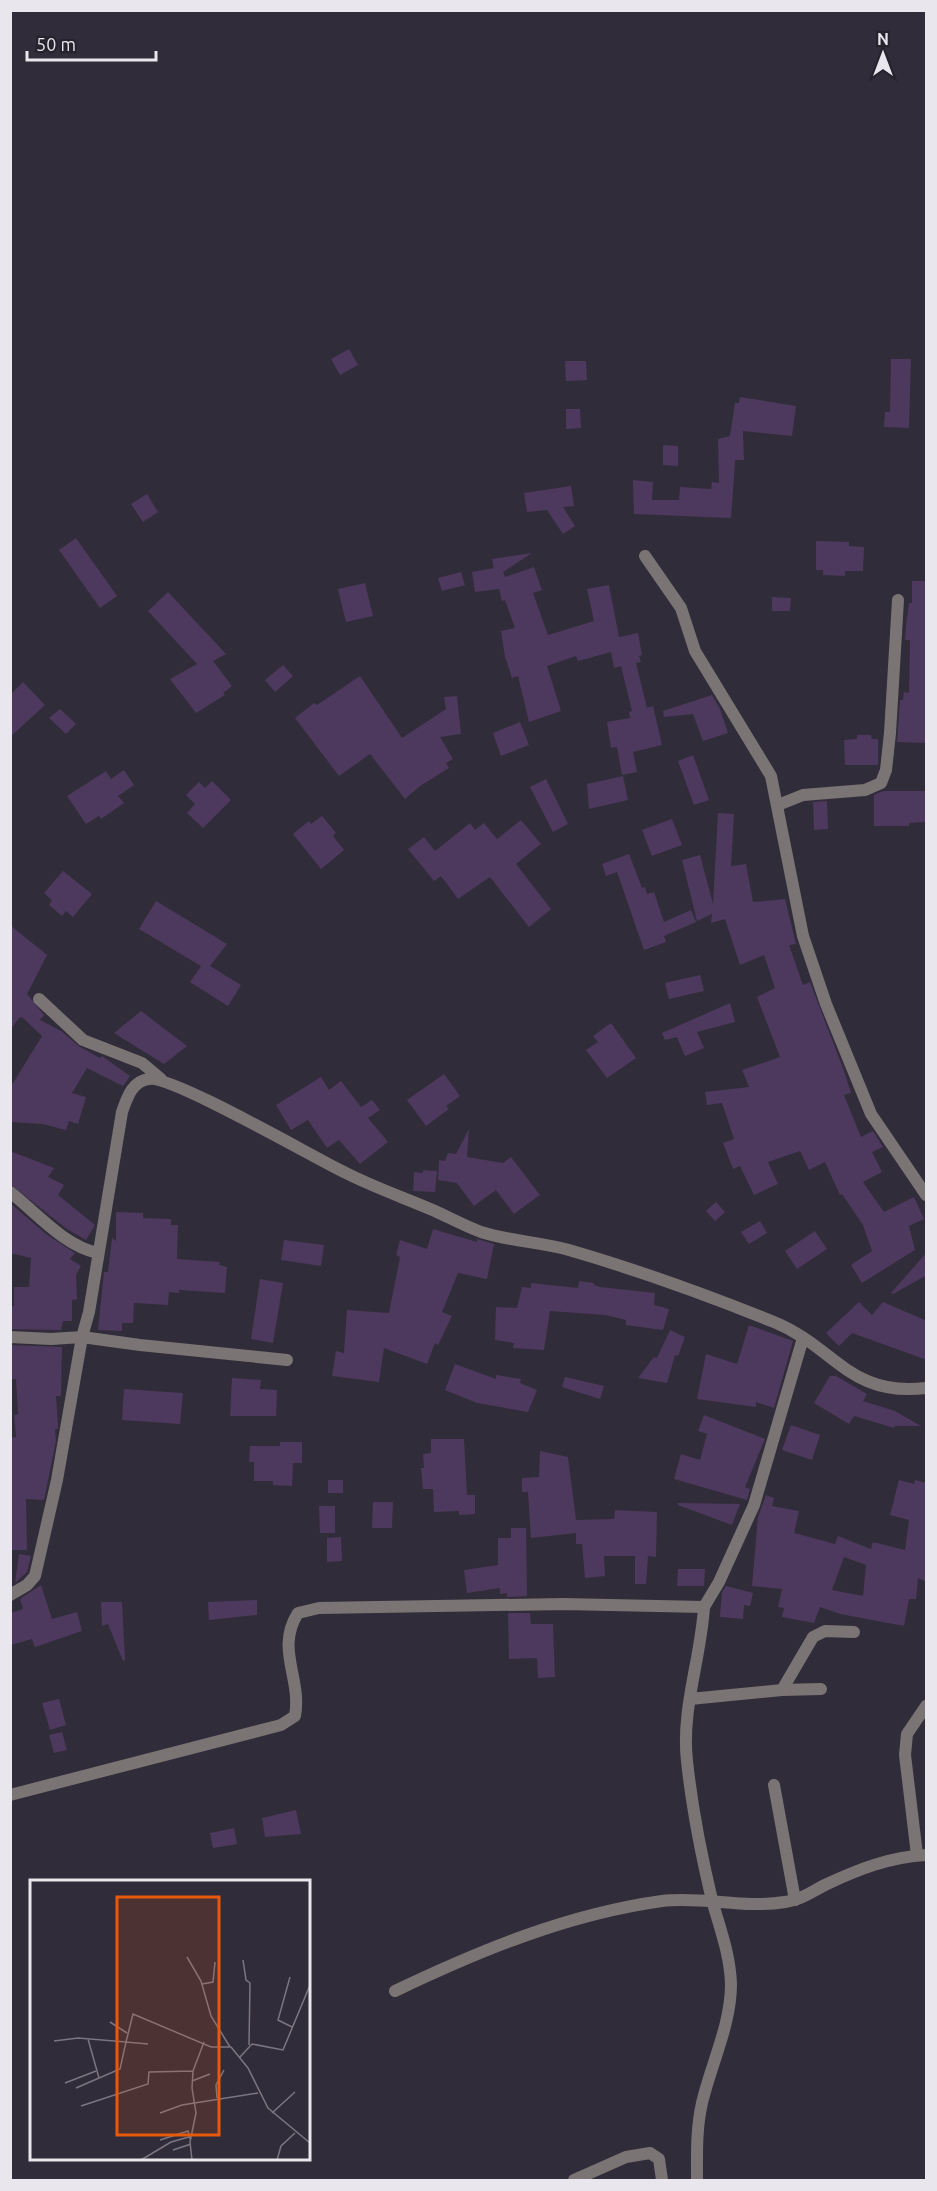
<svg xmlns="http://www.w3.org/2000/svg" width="937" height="2191" font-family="Ubuntu,sans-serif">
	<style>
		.building { fill: #4d395d; fill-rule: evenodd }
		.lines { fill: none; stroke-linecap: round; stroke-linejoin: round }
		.street { stroke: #7b7475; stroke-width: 12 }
		.inset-road { fill: none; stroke: #7b7681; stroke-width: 1.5 }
		.view { fill: #e8590c; fill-opacity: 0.15; stroke: #e8590c; stroke-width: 3 }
		.inset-edge { fill: none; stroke: #e9e6ee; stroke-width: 3 }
	</style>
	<rect width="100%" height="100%" fill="#312c39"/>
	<g class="building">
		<path d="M349,349L358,365L340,375L331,359Z"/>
		<path d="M891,359H911L909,428L884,427L885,412H890Z"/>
		<path d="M565,361H586L587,380L566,381Z"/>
		<path d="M740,397L796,406L792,436L743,431L744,460H735V463L731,518L634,514L633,480L653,482L652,500H679L680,487L711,489L712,482L719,483L718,439L730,436L735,403H739Z"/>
		<path d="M566,409H580L581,428L566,429Z"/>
		<path d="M663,445L678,446V466L663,465Z"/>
		<path d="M571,486L574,506L563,507L575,526L563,534L547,510L527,512L524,493Z"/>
		<path d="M147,494L158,512L143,522L131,504Z"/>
		<path d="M76,538L117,596L100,608L59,550Z"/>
		<path d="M816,541L849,542V546L864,547L863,571H845V576L823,575V570H816Z"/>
		<path d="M532,553L503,572L505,577L534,567L542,590L533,593L548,635L594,621L587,589L609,585L619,637L638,633L642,655L639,656L641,662L636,663L647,708L653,706L662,745L633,752L637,772L622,775L617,747L611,748L607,722L630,718L629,712L632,711L621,666L614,668L611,652L578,661L576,656L547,666L561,711L529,722L518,676L512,678L505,657L501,631L515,628L505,600L502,601L499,589L475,592L472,572L494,568L492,559Z"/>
		<path d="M461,572L465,585L442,591L438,578Z"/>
		<path d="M912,581H927V743L897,742L900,700H903L904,692L909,693L910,640H905L906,625L909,603H912Z"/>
		<path d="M365,583L373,616L346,622L338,589Z"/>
		<path d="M168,592L226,654L213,661L232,686L223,693L225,695L196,713L170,679L197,664L148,611Z"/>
		<path d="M772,597L791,598L790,611H772Z"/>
		<path d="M283,665L293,676L275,692L265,680Z"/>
		<path d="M360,676L402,738L446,709L444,697L457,696L461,734L440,737L453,759L446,763L449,768L420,786L405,799L370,754L339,776L295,718L314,703L317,705Z"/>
		<path d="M23,682L45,705L10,737V695Z"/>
		<path d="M712,695L720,709L728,733L703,741L693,714L664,717L663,711Z"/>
		<path d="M60,709L76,724L66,734L49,718Z"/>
		<path d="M520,722L529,745L501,756L493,733Z"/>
		<path d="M857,735H871L872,739H878V765H845L844,740L857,739Z"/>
		<path d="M693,755L709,800L694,805L678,761Z"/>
		<path d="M124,770L134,785L118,796L124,803L101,819L99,816L86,824L67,796L106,771L111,779Z"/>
		<path d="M623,776L628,800L589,809L587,784Z"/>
		<path d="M546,779L568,824L553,832L530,787Z"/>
		<path d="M212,781L231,800L203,828L187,813L195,804L186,795L199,782L205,788Z"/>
		<path d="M883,791H927V822L909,823V826H874V795Z"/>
		<path d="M827,801L828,829L814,830L813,802Z"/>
		<path d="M718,813L734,814L731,866L746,864L753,902L785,899L796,944L789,945L803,985L810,982L844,1071L851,1093L844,1095L861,1137L873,1131L883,1147L872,1152L882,1172L863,1182L884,1212L914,1197L924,1219L909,1226L915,1250L862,1283L851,1265L872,1251L863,1225L842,1194L840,1195L825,1162L809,1170L800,1151L768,1162L778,1184L754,1195L740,1166L733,1169L723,1143L734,1139L722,1103L707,1105L705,1092L749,1087L742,1070L780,1057L757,997L775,988L764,955L740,965L725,919L711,923L712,914L697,921L682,860L700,855L713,904Z"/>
		<path d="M322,816L336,833L333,836L344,850L321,869L293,834L309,821L311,824Z"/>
		<path d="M672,819L682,845L652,856L642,830Z"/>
		<path d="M521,820L541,844L516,864L551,909L529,927L490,877L458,899L441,876L434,881L408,849L424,837L435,851L470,823L475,830L484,823L497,839Z"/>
		<path d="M629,854L642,888L645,887L647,894L654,892L664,922L691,910L696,922L664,936L666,942L644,950L617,872L606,876L602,864Z"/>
		<path d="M63,871L92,894L73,917L66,911L62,916L49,905L52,900L44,893Z"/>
		<path d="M156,901L227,944L210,966L241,985L228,1006L190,982L201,966L139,929Z"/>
		<path d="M10,925L47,955L27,994L44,1015L40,1020L61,1031L80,1047L100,1058L102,1056L130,1076L123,1086L87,1068L72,1093L86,1097L78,1124L69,1121L66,1130L43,1124L10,1122V1088L42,1036L22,1017L19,1018L10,1030Z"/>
		<path d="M700,975L704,991L669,999L665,983Z"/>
		<path d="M730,1003L735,1022L697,1032L704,1048L685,1056L677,1037L665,1040L662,1033Z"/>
		<path d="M141,1011L187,1046L164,1064L114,1033Z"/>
		<path d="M611,1023L636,1058L607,1078L586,1050L598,1042L593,1036Z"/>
		<path d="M444,1074L460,1096L446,1106L449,1109L426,1126L407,1100Z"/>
		<path d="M321,1077L329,1090L341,1081L361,1107L372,1100L380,1110L368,1118L388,1142L360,1164L339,1140L327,1148L308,1120L291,1130L276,1105Z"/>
		<path d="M469,1129L467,1157L503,1163L511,1157L540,1195L514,1214L496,1190L474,1206L457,1183L438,1180L439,1160L445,1161L448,1153L456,1154Z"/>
		<path d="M10,1151L54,1168L48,1177L64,1185L58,1195L95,1225L86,1240L67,1229L10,1184Z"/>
		<path d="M423,1170L437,1171L435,1192L413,1191L414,1172L423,1173Z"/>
		<path d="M716,1202L725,1212L715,1221L706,1211Z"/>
		<path d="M10,1203L46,1234L75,1253L70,1259L81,1266L76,1275L77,1299L72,1300V1321H63L61,1330L10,1329V1306H14V1287H29L31,1258L10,1253Z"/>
		<path d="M116,1212L143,1213V1218L171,1219V1225H178L177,1259L220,1262L219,1265L227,1267L225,1293L179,1290V1293L169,1292L168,1305L134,1303L133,1323H122V1331L98,1330L104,1272H108L112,1238L116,1241Z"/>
		<path d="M760,1221L767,1233L749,1244L741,1232Z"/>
		<path d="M433,1229L477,1242V1239L494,1244L487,1279L458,1273L442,1312L452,1316L438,1345L435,1343L427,1364L384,1348L379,1382L332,1376L336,1351L344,1353L347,1310L389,1313L400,1257L396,1255L400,1240L427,1249Z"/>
		<path d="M815,1231L827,1249L797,1269L785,1251Z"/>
		<path d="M284,1240L324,1245L321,1266L281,1260Z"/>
		<path d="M927,1252V1275L893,1294L891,1293Z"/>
		<path d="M260,1279L283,1283L273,1343L251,1339Z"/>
		<path d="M579,1281L594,1283V1285L600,1287L655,1293L654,1305L669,1309L663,1330L626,1325V1320L605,1315L550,1311L544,1350L513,1348L514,1343L495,1340L496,1307L517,1308L522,1287L531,1288V1283L578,1288Z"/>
		<path d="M859,1302L872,1315L883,1302L927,1321V1360L852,1333L839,1346L826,1333Z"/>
		<path d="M749,1325L793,1341L774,1408L756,1402V1407L697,1399L706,1354L737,1364Z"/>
		<path d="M670,1330L685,1337L678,1356L675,1355L667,1383L638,1378L654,1357L657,1358Z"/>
		<path d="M10,1345L62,1347L61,1396H56L58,1424V1429H55L56,1441L44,1500L26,1499L27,1550H10V1438L16,1437L14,1415L18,1414L16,1379H10Z"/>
		<path d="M455,1364L496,1379V1375L521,1379L520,1383L537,1390L528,1412L477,1403L445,1390Z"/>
		<path d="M830,1376H836L867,1394L863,1401L895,1411L921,1426H895L894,1428L854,1416L849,1424L814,1403Z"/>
		<path d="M565,1377L604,1386L600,1399L562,1387Z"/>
		<path d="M232,1378L261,1380L260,1389L277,1390L276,1416H230Z"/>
		<path d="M124,1389L183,1393L180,1424L122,1420Z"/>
		<path d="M704,1415L765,1439L745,1487L750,1489L747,1500L674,1479L681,1454L700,1460L707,1434L698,1431Z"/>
		<path d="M791,1425L820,1435L812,1460L782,1450Z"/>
		<path d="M431,1439H464L467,1495H475V1514L459,1515V1511L434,1512L433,1489H423L421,1468H424L423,1454L431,1453Z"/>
		<path d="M280,1442H302V1463H293L292,1486L273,1485V1481H254V1462H249L250,1446H280Z"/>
		<path d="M540,1451L568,1457L576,1520L614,1519L615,1510L657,1512L656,1557L648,1556L646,1584H635V1556H604L605,1576L585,1578L582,1544H576V1533L531,1538L528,1492H522V1478L539,1477Z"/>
		<rect x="328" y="1480" width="15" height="13"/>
		<path d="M899,1480L914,1484L915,1480L927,1483V1582L918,1578L916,1599H909L904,1626L840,1614L820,1607L814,1623L782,1617L784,1608L778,1607L782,1589L752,1586L758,1517L766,1495L774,1498L772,1506L799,1511L794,1533L835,1544L838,1536L871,1549L873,1542L905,1550L909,1520L890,1515ZM844,1557L866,1565L863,1596L832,1590Z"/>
		<path d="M373,1502H393L392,1528H372Z"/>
		<path d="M678,1503L740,1504L732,1525L678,1505Z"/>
		<path d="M319,1506H335V1533H320Z"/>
		<path d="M511,1528H526L527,1596L507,1597V1593L500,1594V1588L467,1593L464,1570L498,1565V1538H511Z"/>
		<path d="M341,1537L342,1561L327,1562V1538Z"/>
		<path d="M19,1554L31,1556L27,1572L15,1583Z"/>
		<path d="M678,1569H705L704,1586H677Z"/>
		<path d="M41,1585L52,1619L77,1612L82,1631L35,1647L32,1639L10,1645V1613L23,1609L20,1599Z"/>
		<path d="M726,1586L753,1593L750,1606L744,1605L743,1619L720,1617L722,1592Z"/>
		<path d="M257,1600V1615L209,1620L208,1602Z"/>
		<path d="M101,1602H122L125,1660L123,1661L108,1624L102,1626Z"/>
		<path d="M508,1613H530L531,1624H553L555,1677L538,1678L537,1658L509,1659Z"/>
		<path d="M59,1699L66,1725L50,1730L42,1703Z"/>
		<path d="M62,1732L67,1750L54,1753L49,1735Z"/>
		<path d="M296,1810L301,1834L265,1837L262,1818Z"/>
		<path d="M234,1828L237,1844L213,1848L210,1833Z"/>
	</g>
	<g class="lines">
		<g class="street">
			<path d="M645,556L681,608L695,651L771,776L803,936L826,1004L871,1114L926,1195"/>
			<path d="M778,805L803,795L865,790L881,783L886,770L890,733L898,600"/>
			<path d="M39,999L83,1040L142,1063L161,1079"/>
			<path d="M10,1192C37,1213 64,1246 98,1253"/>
			<path d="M10,1337L51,1339L82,1337L89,1312L122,1112C127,1098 132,1081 149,1079C171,1075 313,1157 344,1172C373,1187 405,1198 435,1211C450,1218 465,1226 481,1232C509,1241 540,1242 569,1250C638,1270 707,1295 774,1322C835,1347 849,1397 926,1388"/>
			<path d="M10,1595L27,1585L35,1576L57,1480L82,1337L140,1345L287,1360"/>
			<path d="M782,1690L821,1689"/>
			<path d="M690,1699L782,1690L813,1637L825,1631L854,1632"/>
			<path d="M774,1785L795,1900"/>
			<path d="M10,1795L281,1725L295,1716C302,1678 275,1649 298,1613L319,1608L563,1604L704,1607L719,1582L754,1505L803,1338"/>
			<path d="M917,1855L905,1755L907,1734L926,1706"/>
			<path d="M395,1991C481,1950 568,1914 662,1901C703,1896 744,1909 785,1902C802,1900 812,1891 827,1884C859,1869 890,1857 926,1855"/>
			<path d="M574,2180L626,2157L650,2153L659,2159L662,2180"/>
			<path d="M697,2180C697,2155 696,2129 702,2103C711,2064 731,2025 731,1984C730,1954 720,1929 712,1900C701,1854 692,1808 687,1761C681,1710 701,1658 704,1607"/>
		</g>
	</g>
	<g transform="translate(30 1880)">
		<rect width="280" height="280" fill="#312c39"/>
		<path class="inset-road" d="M157,77L171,101L181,136L200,167M213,80L216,100L220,103L219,165M260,97L248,140L262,147M172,104L183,102L185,82M80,142L97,153M58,159L69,198M24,161L48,158L96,162L103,134L181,167H201L218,188L238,228L280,263M210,177L222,164L253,170L280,105M162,201L180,194M35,203L66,191M46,208L90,189L96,162L118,164M187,218L186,205L194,190M51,226L118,204L119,192L163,191L174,162M130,233L152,225L228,213M242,233L265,212M130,260L158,251L160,259M143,270L161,264M111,280L141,262L159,257M162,280L160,262L166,233L162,208L163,191M247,280L251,266L265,253"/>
		<path class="view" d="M87,17H189V255H87Z"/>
		<rect width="280" height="280" class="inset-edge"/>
	</g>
	<rect width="937" height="2191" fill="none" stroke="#e9e6ee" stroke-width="24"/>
	<g transform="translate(883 54)" stroke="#27232e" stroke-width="4.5" paint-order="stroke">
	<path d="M0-4.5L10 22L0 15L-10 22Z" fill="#e9e6ee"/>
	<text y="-9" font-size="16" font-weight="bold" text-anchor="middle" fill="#e9e6ee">N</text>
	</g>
	<path d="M27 51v9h129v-9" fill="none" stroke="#e9e6ee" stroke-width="3"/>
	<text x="36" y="51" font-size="18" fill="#e9e6ee" stroke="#27232e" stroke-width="4.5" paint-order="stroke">50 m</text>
</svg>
